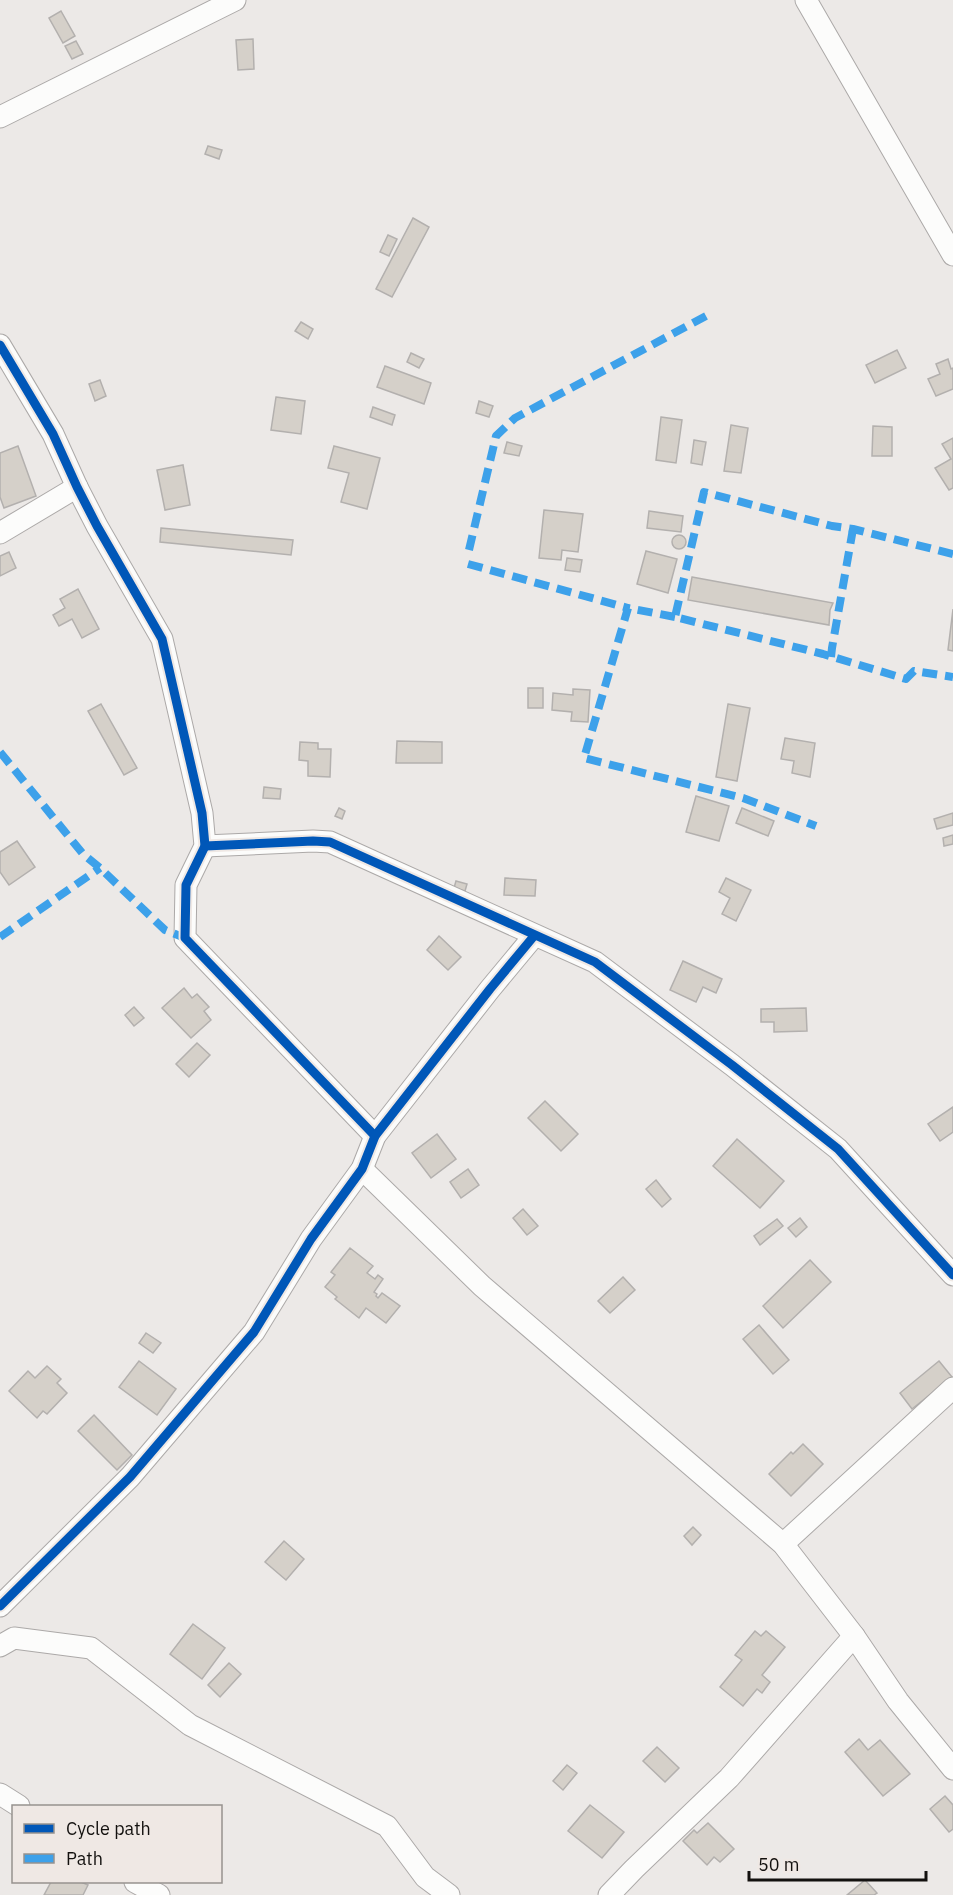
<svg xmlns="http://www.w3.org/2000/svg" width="953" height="1895" font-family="'IBM Plex Sans',sans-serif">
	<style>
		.building { fill: #d5d0c9; stroke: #b3b0ae; stroke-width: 1.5 }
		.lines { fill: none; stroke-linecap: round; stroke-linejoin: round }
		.street-casing { stroke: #aca9a8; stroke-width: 23 }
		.street { stroke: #fcfcfb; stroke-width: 21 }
		.quiet { stroke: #3da1ea; stroke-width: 8; stroke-dasharray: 15 8; stroke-linecap: butt }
		.cycleway-casing { stroke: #efe8e4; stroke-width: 13 }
		.cycleway { stroke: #0057b8; stroke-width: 9 }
	</style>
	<rect width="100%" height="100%" fill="#ece9e7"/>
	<g class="building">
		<path d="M61,11L75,36L63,43L49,18Z"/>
		<path d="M253,39L254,69L238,70L236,40Z"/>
		<path d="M76,41L83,54L72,59L65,46Z"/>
		<path d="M208,146L222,150L219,159L205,154Z"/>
		<path d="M413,218L429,227L392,297L376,289Z"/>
		<path d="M388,235L397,239L389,256L380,252Z"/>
		<path d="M301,322L313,329L308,339L295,331Z"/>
		<path d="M897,350L906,368L875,383L866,365Z"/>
		<path d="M411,353L424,359L419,368L407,362Z"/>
		<path d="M948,359L951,369L953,368V389L936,396L928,379L940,374L936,364Z"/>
		<path d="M385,366L431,383L424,404L377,387Z"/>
		<path d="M100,380L106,396L95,401L89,384Z"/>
		<path d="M276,397L305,401L301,434L271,430Z"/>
		<path d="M479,401L493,406L489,417L476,413Z"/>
		<path d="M373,407L395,415L392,425L370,417Z"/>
		<path d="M661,417L682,420L676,463L656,460Z"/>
		<path d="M731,425L748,428L741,473L724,471Z"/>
		<path d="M873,426L892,427V456H872Z"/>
		<path d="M953,438V488L949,490L935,468L951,459L942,444Z"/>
		<path d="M694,440L706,442L702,465L691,463Z"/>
		<path d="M507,442L522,446L519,456L504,453Z"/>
		<path d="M18,446L36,496L4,508L0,497V453Z"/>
		<path d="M334,446L380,458L367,509L341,502L349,473L328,468Z"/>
		<path d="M183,465L190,505L165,510L157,470Z"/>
		<path d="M544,510L583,514L578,552L562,550L561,560L539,558Z"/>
		<path d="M649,511L683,516L681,532L647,528Z"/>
		<path d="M161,528L293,540L291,555L160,542Z"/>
		<circle cx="679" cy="542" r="7"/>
		<path d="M646,551L677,559L668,593L637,584Z"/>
		<path d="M9,552L16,568L0,576V556Z"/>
		<path d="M567,558L582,560L580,572L565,570Z"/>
		<path d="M692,577L833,603L830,610L829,625L688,600Z"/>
		<path d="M78,589L99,629L82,638L72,619L59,626L53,615L65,608L60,599Z"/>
		<path d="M953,609V651L948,650Z"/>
		<rect x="528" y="688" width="15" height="20"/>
		<path d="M573,689L590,690L588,722L571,721L572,712L552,710L553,693L573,695Z"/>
		<path d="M101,704L137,768L124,775L88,711Z"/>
		<path d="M728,704L750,708L737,781L716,777Z"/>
		<path d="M785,738L815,743L810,777L792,773L794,761L781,759Z"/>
		<path d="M397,741L442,742V763H396Z"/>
		<path d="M300,742L318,743V749H331L330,777L308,776V761L299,760Z"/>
		<path d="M264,787L281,789L280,799L263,798Z"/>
		<path d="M696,796L729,806L719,841L686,832Z"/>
		<path d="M339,808L345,811L342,819L335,816Z"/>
		<path d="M742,808L774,821L768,836L736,823Z"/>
		<path d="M953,813V825L937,829L934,819Z"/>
		<path d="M953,835V844L944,846L943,838Z"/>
		<path d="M17,841L35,867L9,885L0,872V852Z"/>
		<path d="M505,878L536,880L535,896L504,895Z"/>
		<path d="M726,878L751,890L736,921L722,914L730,898L719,892Z"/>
		<path d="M456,881L467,884L465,891L454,888Z"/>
		<path d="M439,936L461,957L448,970L427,950Z"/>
		<path d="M683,961L722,979L716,993L703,987L696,1002L670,990Z"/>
		<path d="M184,988L192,998L197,994L209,1007L204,1011L211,1020L191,1038L162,1008Z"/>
		<path d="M134,1007L144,1018L134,1026L125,1015Z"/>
		<path d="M806,1008L807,1031L774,1032V1022H761V1009Z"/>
		<path d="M197,1043L210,1055L189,1077L176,1064Z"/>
		<path d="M545,1101L578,1134L561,1151L528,1118Z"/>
		<path d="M953,1107V1132L940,1141L928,1124Z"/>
		<path d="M437,1134L456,1159L431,1178L412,1153Z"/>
		<path d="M737,1139L784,1181L760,1208L713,1166Z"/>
		<path d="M468,1169L479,1185L461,1198L450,1182Z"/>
		<path d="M656,1180L671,1199L662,1207L646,1189Z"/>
		<path d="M523,1209L538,1226L527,1235L513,1218Z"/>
		<path d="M800,1218L807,1227L796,1237L788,1228Z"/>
		<path d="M777,1219L783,1226L760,1245L754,1236Z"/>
		<path d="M350,1248L373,1266L367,1273L375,1279L378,1275L383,1279L374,1292L377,1294L376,1296L378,1298L382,1293L400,1306L386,1323L366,1308L359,1318L335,1299L337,1297L325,1287L335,1275L331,1272Z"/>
		<path d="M810,1260L831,1282L783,1328L763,1306Z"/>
		<path d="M623,1277L635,1290L610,1313L598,1301Z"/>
		<path d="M759,1325L789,1360L773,1374L743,1339Z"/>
		<path d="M146,1333L161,1343L153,1353L139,1343Z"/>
		<path d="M139,1361L176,1389L157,1415L119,1387Z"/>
		<path d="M939,1361L952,1377L912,1409L900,1393Z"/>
		<path d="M47,1366L61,1379L57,1383L67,1393L47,1414L43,1411L37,1418L9,1391L28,1371L35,1378Z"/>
		<path d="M94,1415L132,1455L117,1470L78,1431Z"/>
		<path d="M803,1444L823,1464L791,1496L769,1474L791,1452L793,1454Z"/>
		<path d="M693,1527L701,1535L692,1545L684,1536Z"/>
		<path d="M284,1541L304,1559L286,1580L265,1562Z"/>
		<path d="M193,1624L225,1648L202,1679L170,1654Z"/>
		<path d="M755,1631L761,1636L766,1631L785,1647L762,1675L770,1682L762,1693L757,1689L743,1706L720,1687L742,1660L735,1655Z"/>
		<path d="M229,1663L241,1674L220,1697L208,1685Z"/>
		<path d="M859,1739L868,1750L880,1740L910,1774L883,1796L845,1752Z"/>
		<path d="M657,1747L679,1768L665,1782L643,1761Z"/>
		<path d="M567,1765L577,1773L563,1790L553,1781Z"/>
		<path d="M945,1796L953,1805V1829L949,1832L930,1809Z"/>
		<path d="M590,1805L624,1832L602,1858L568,1831Z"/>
		<path d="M708,1823L734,1849L720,1862L714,1857L707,1865L683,1841L694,1830L697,1833Z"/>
		<path d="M865,1880L877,1893L874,1895H847Z"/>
		<path d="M51,1882H81L88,1885L83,1895H44Z"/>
	</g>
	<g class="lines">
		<defs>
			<g id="street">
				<path d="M806,0L953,255"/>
				<path d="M0,117L235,0"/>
				<path d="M0,345L53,434L77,487L97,526L162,639L202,813L205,846L186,885L185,938L375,1136"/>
				<path d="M0,533L77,487"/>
				<path d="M205,846L313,841L330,842L595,962L732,1065L838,1149L953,1275"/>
				<path d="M362,1169L482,1286L783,1544L854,1636L898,1701L953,1769"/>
				<path d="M783,1544L953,1388"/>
				<path d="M0,1606L130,1477L254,1332L311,1239L362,1169L375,1136L490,989L534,936"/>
				<path d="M0,1646L14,1638L91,1648L190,1725L387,1826L425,1877L449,1895"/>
				<path d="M0,1794L19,1806"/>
				<path d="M135,1882L159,1895"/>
				<path d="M609,1895L634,1869L729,1778L854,1636"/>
			</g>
		</defs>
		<use href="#street" class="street-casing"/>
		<use href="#street" class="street"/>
		<g class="quiet">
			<path d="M469,550L496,436L515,418L706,316"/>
			<path d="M953,554L853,529L832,526L704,492L675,617L823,654L906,679L914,671L953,677"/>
			<path d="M468,564L628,608"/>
			<path d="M675,617L628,608L584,758L743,798L816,826"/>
			<path d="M831,657L832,648L853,529"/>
			<path d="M0,752L83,854L100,868L165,930L185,938"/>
			<path d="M0,937L100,868"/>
		</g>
		<defs>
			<g id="cycleway">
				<path d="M0,345L53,434L77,487L97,526L162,639L202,813L205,846L186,885L185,938L375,1136"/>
				<path d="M205,846L313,841L330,842L595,962L732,1065L838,1149L953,1275"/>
				<path d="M0,1606L130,1477L254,1332L311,1239L362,1169L375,1136L490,989L534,936"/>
			</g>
		</defs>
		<use href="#cycleway" class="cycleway-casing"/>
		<use href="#cycleway" class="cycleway"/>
	</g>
	<rect x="12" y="1805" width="210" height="78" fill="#efe8e4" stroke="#97928f" stroke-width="1.5"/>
	<rect x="24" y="1824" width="30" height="9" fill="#0057b8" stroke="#97928f" stroke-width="1.5"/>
	<text x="66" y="1835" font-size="18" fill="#13110f">Cycle path</text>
	<rect x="24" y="1854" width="30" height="9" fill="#3da1ea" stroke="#97928f" stroke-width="1.5"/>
	<text x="66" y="1865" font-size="18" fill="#13110f">Path</text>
	<path d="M749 1871v9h177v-9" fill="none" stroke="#13110f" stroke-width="3"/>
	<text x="758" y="1871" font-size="18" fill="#13110f" stroke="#efe8e4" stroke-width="4.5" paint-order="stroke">50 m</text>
</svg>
